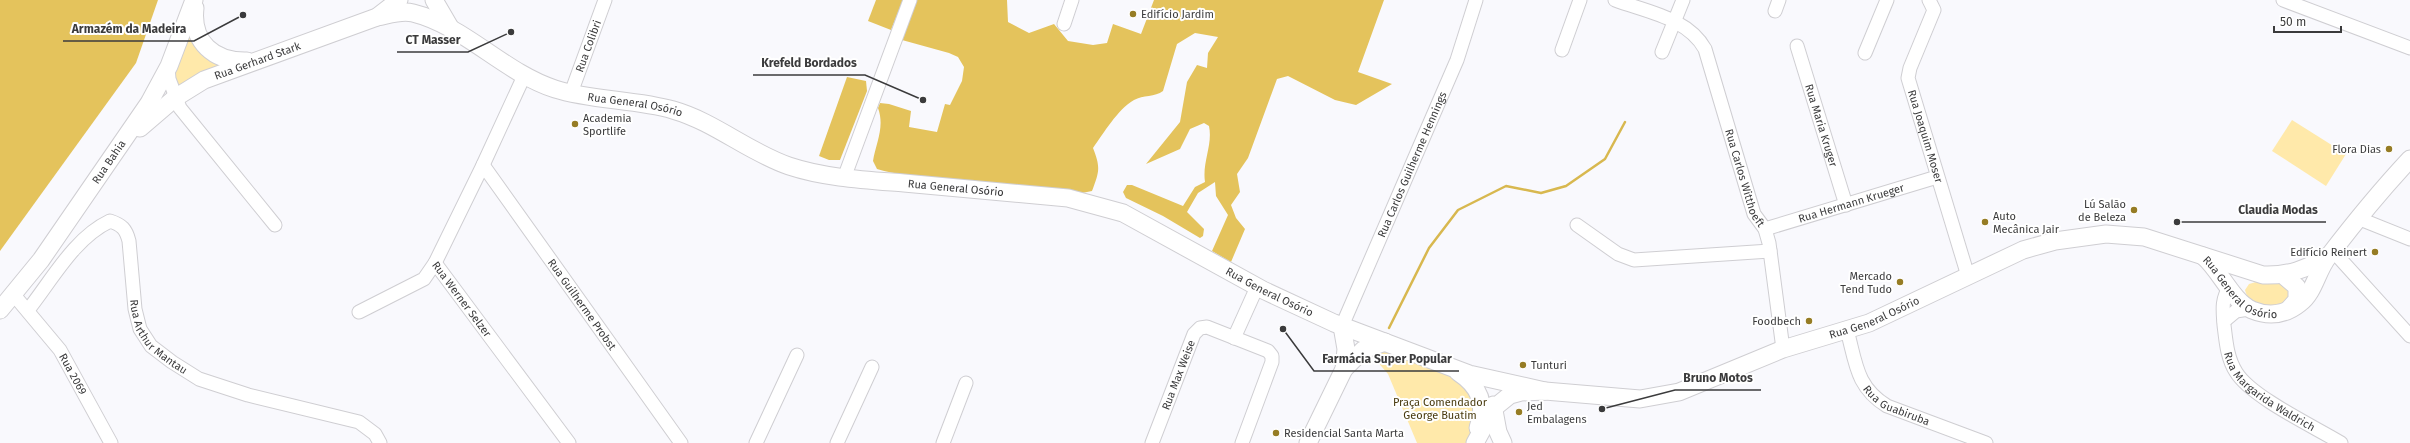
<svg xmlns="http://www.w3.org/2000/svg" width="2410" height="443" font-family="'Fira Sans',sans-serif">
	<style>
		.green { fill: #ffe9aa }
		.forest { fill: #e4c35c }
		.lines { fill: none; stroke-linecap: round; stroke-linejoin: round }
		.stream { stroke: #d8b84f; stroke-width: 2.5 }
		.minor-casing { stroke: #cfced2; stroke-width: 15 }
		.major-casing { stroke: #cfced2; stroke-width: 19 }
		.minor { stroke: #fff; stroke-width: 13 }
		.major { stroke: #fff; stroke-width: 17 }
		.poi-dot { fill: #967c24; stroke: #fff; stroke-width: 1.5 }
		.labels { text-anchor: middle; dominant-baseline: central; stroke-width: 4; stroke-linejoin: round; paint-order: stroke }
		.poi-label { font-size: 11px; fill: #3b3b3c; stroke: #fff; text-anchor: start }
		.street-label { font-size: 11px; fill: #3b3b3c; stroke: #fff }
		.park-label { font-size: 11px; fill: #493b0f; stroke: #fff }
		.leader { fill: none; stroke: #3b3b3c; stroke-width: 1.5 }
		.callout-dot { fill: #3b3b3c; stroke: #fff; stroke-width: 1.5 }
		.callout-label { font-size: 12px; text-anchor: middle; font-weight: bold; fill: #3b3b3c; stroke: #fff; stroke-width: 4; stroke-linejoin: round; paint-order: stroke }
	</style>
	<rect width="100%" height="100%" fill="#f9f9fd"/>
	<g class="green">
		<path d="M189,32L222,65L177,86L175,75Z"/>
		<path d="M2292,120L2346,154L2326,186L2272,151Z"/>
		<path d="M2256,282L2283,283L2293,294L2281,307C2266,306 2249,307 2245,290L2249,284Z"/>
		<path d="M1384,351L1462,379L1479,415L1466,443H1417L1388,374L1370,353Z"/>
	</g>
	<g class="forest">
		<path d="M0,0H158L136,63L0,251Z"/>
		<path d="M876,0H903L891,30L868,21Z"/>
		<path d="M917,0H1007L1008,22L1029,33L1054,24L1068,41L1093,45L1107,43L1113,24L1141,34L1154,0H1384L1358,72L1392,84L1356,105L1335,100L1288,76L1277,79L1248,158L1237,174L1240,192L1231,205L1236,218L1245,229L1231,262L1212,251L1228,215L1216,196L1215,182L1198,193L1187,212L1204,229L1203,236L1200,238L1163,216L1126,198L1123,192L1127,185H1132L1183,206L1195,187L1205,182C1202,162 1213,145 1209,126L1204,123L1190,129L1180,149L1146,164L1180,122L1187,82L1197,65L1207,68L1208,53L1218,37L1195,33L1177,44L1163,91C1155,97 1143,95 1134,100C1117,110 1104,133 1093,148C1101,168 1099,172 1092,191L1082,193L934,180C915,175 896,175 877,169L873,161C876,143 885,127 878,108L880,103L889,104L911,111L909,127L937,132L945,104L950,105L962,81L964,67L958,57L949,53L902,40Z"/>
		<path d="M847,77L866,81L867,91L840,160H829L819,156Z"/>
	</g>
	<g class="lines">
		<path class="stream" d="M1389,328L1429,248L1458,210L1506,186L1541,193L1566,186L1605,159L1625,122"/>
		<defs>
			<g id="minor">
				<path id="s1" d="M1615,0C1647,12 1688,18 1705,49L1754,214L1765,229L1769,243L1783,349"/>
				<path id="s2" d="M1929,0L1934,10L1910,68L1908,78L1968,276"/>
				<path d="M2283,0L2410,48"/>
				<path d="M1775,11L1779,0"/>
				<path d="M1064,24L1072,0"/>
				<path id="s3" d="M1797,46L1846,205"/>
				<path d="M1562,50L1580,0"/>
				<path d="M1662,52L1683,0"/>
				<path d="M1865,53L1887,0"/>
				<path d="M168,67L169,79L180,108L275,225"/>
				<path id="s4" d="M571,93L605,0"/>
				<path id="s5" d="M483,165L681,443"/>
				<path d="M844,178L910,0"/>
				<path d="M2360,219L2410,239"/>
				<path d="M1577,225L1618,254L1634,260L1770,251"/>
				<path id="s6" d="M1765,229L1937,177"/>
				<path d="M2333,251L2410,336"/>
				<path id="s7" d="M435,263L569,443"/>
				<path id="s8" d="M2230,287C2221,299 2223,311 2224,325C2226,341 2227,358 2236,372C2251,397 2315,427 2341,443"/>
				<path id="s9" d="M14,295L60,350L111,443"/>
				<path id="s10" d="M28,310C52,280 74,238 110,221C122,225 126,229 129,241L135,309L140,329L151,346L172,362L199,379L248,395L359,422L375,434L380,443"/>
				<path d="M359,312L424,279L435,263L483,165L524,76"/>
				<path d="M2224,321L2236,311L2249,309"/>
				<path id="s11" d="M1342,326L1457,60L1476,0"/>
				<path id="s12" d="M1847,330C1856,363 1856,387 1887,406L1986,443"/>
				<path d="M1234,338L1257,287"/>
				<path d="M756,443L797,355"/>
				<path d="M837,443L872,367"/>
				<path d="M943,443L966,383"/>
				<path id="s13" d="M1152,443L1194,334L1200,328L1207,327L1268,351L1272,356V362L1242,443"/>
			</g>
			<g id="major">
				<path d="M434,0L451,29"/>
				<path d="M195,8C191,42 214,62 247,61"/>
				<path id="s14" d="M377,17C388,15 401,10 413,13C465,26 503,72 555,89C593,101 635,99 673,110C715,122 748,152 789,166C825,178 866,180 904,183C959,188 1014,193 1068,198L1123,213L1263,290L1334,323L1469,374L1545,391"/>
				<path id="s15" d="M140,128L175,98L204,80L377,17L399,0"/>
				<path id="s16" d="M2203,256C2220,270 2232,301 2252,310C2269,317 2285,315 2300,303C2314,293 2317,271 2328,257C2354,223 2381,190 2410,159"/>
				<path d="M2283,275L2297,287V300L2289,309"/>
				<path id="s17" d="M0,310L41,260L149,103L169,66L194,0"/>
				<path d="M1344,369L1363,350L1385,342"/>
				<path d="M1458,372C1479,386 1487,403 1478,428"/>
				<path d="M1493,405L1498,432L1503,443"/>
				<path d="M1308,443L1344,369L1346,349L1342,326"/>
				<path id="s18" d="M1475,443L1494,408L1510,395L1521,392L1545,391L1640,399L1679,392L1783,349L1869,323L2023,250L2055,241L2106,234L2144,237L2263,275C2288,276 2307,269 2328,256"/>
			</g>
		</defs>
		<use href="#minor" class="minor-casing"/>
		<use href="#major" class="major-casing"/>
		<use href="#minor" class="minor"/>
		<use href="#major" class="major"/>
	</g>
	<g class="poi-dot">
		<circle cx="1133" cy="14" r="4"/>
		<circle cx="575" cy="124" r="4"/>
		<circle cx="2389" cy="149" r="4"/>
		<circle cx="2134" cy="210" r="4"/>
		<circle cx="1985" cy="222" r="4"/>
		<circle cx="2375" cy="252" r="4"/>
		<circle cx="1900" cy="282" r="4"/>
		<circle cx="1809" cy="321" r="4"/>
		<circle cx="1523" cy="365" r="4"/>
		<circle cx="1519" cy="412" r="4"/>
		<circle cx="1276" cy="433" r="4"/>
	</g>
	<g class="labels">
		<g class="poi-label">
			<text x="1141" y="14">Edifício Jardim</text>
			<text x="583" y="118">Academia<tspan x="583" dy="13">Sportlife</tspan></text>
			<text x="2381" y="149" text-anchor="end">Flora Dias</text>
			<text x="2126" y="204" text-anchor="end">Lú Salão<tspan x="2126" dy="13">de Beleza</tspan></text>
			<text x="1993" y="216">Auto<tspan x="1993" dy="13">Mecânica Jair</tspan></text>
			<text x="2367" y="252" text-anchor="end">Edifício Reinert</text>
			<text x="1892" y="276" text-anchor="end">Mercado<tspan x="1892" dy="13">Tend Tudo</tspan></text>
			<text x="1801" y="321" text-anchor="end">Foodbech</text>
			<text x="1531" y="365">Tunturi</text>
			<text x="1527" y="406">Jed<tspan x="1527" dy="13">Embalagens</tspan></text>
			<text x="1284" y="433">Residencial Santa Marta</text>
		</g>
		<g class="street-label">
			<text stroke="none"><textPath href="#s4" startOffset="50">Rua Colibri</textPath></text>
			<text stroke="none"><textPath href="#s15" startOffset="137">Rua Gerhard Stark</textPath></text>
			<text stroke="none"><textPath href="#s14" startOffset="280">Rua General Osório</textPath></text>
			<text stroke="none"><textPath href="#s3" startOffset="83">Rua Maria Kruger</textPath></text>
			<text stroke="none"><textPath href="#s2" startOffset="145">Rua Joaquim Moser</textPath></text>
			<text stroke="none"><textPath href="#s17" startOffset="184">Rua Bahia</textPath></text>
			<text stroke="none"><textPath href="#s11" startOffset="176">Rua Carlos Guilherme Hennings</textPath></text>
			<text stroke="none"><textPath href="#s1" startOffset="240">Rua Carlos Witthoeft</textPath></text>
			<text stroke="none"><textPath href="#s14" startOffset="616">Rua General Osório</textPath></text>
			<text stroke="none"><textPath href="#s6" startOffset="90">Rua Hermann Krueger</textPath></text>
			<text stroke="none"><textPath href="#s16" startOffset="51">Rua General Osório</textPath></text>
			<text stroke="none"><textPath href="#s14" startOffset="952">Rua General Osório</textPath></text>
			<text stroke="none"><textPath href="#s7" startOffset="45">Rua Werner Selzer</textPath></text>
			<text stroke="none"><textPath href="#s5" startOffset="171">Rua Guilherme Probst</textPath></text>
			<text stroke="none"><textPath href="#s18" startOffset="440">Rua General Osório</textPath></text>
			<text stroke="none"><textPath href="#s10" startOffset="257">Rua Arthur Mantau</textPath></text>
			<text stroke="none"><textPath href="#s9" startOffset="99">Rua 2069</textPath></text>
			<text stroke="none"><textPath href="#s13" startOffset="73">Rua Max Weise</textPath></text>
			<text stroke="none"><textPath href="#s8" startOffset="126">Rua Margarida Waldrich</textPath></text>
			<text stroke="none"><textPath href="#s12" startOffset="97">Rua Guabiruba</textPath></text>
		</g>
		<g class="park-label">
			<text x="1440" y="402">Praça Comendador<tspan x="1440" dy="13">George Buatim</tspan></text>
		</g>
	</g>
	<path class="leader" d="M243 15L194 41H63M511 32L468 52H397M923 100L865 75H753M2177 222L2230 222H2326M1283 329L1314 371H1459M1602 409L1675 390H1761"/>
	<g class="callout-dot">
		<circle cx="243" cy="15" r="4"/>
		<circle cx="511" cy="32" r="4"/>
		<circle cx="923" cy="100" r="4"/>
		<circle cx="2177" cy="222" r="4"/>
		<circle cx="1283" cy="329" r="4"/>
		<circle cx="1602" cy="409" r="4"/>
	</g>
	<g class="callout-label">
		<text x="129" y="33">Armazém da Madeira</text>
		<text x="433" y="44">CT Masser</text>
		<text x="809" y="67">Krefeld Bordados</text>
		<text x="2278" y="214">Claudia Modas</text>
		<text x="1387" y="363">Farmácia Super Popular</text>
		<text x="1718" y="382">Bruno Motos</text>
	</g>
	<path d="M2274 26v6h67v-6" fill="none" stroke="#3b3b3c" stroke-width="2"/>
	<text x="2280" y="26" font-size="12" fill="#3b3b3c" stroke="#ffffff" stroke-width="3" paint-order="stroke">50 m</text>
</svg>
